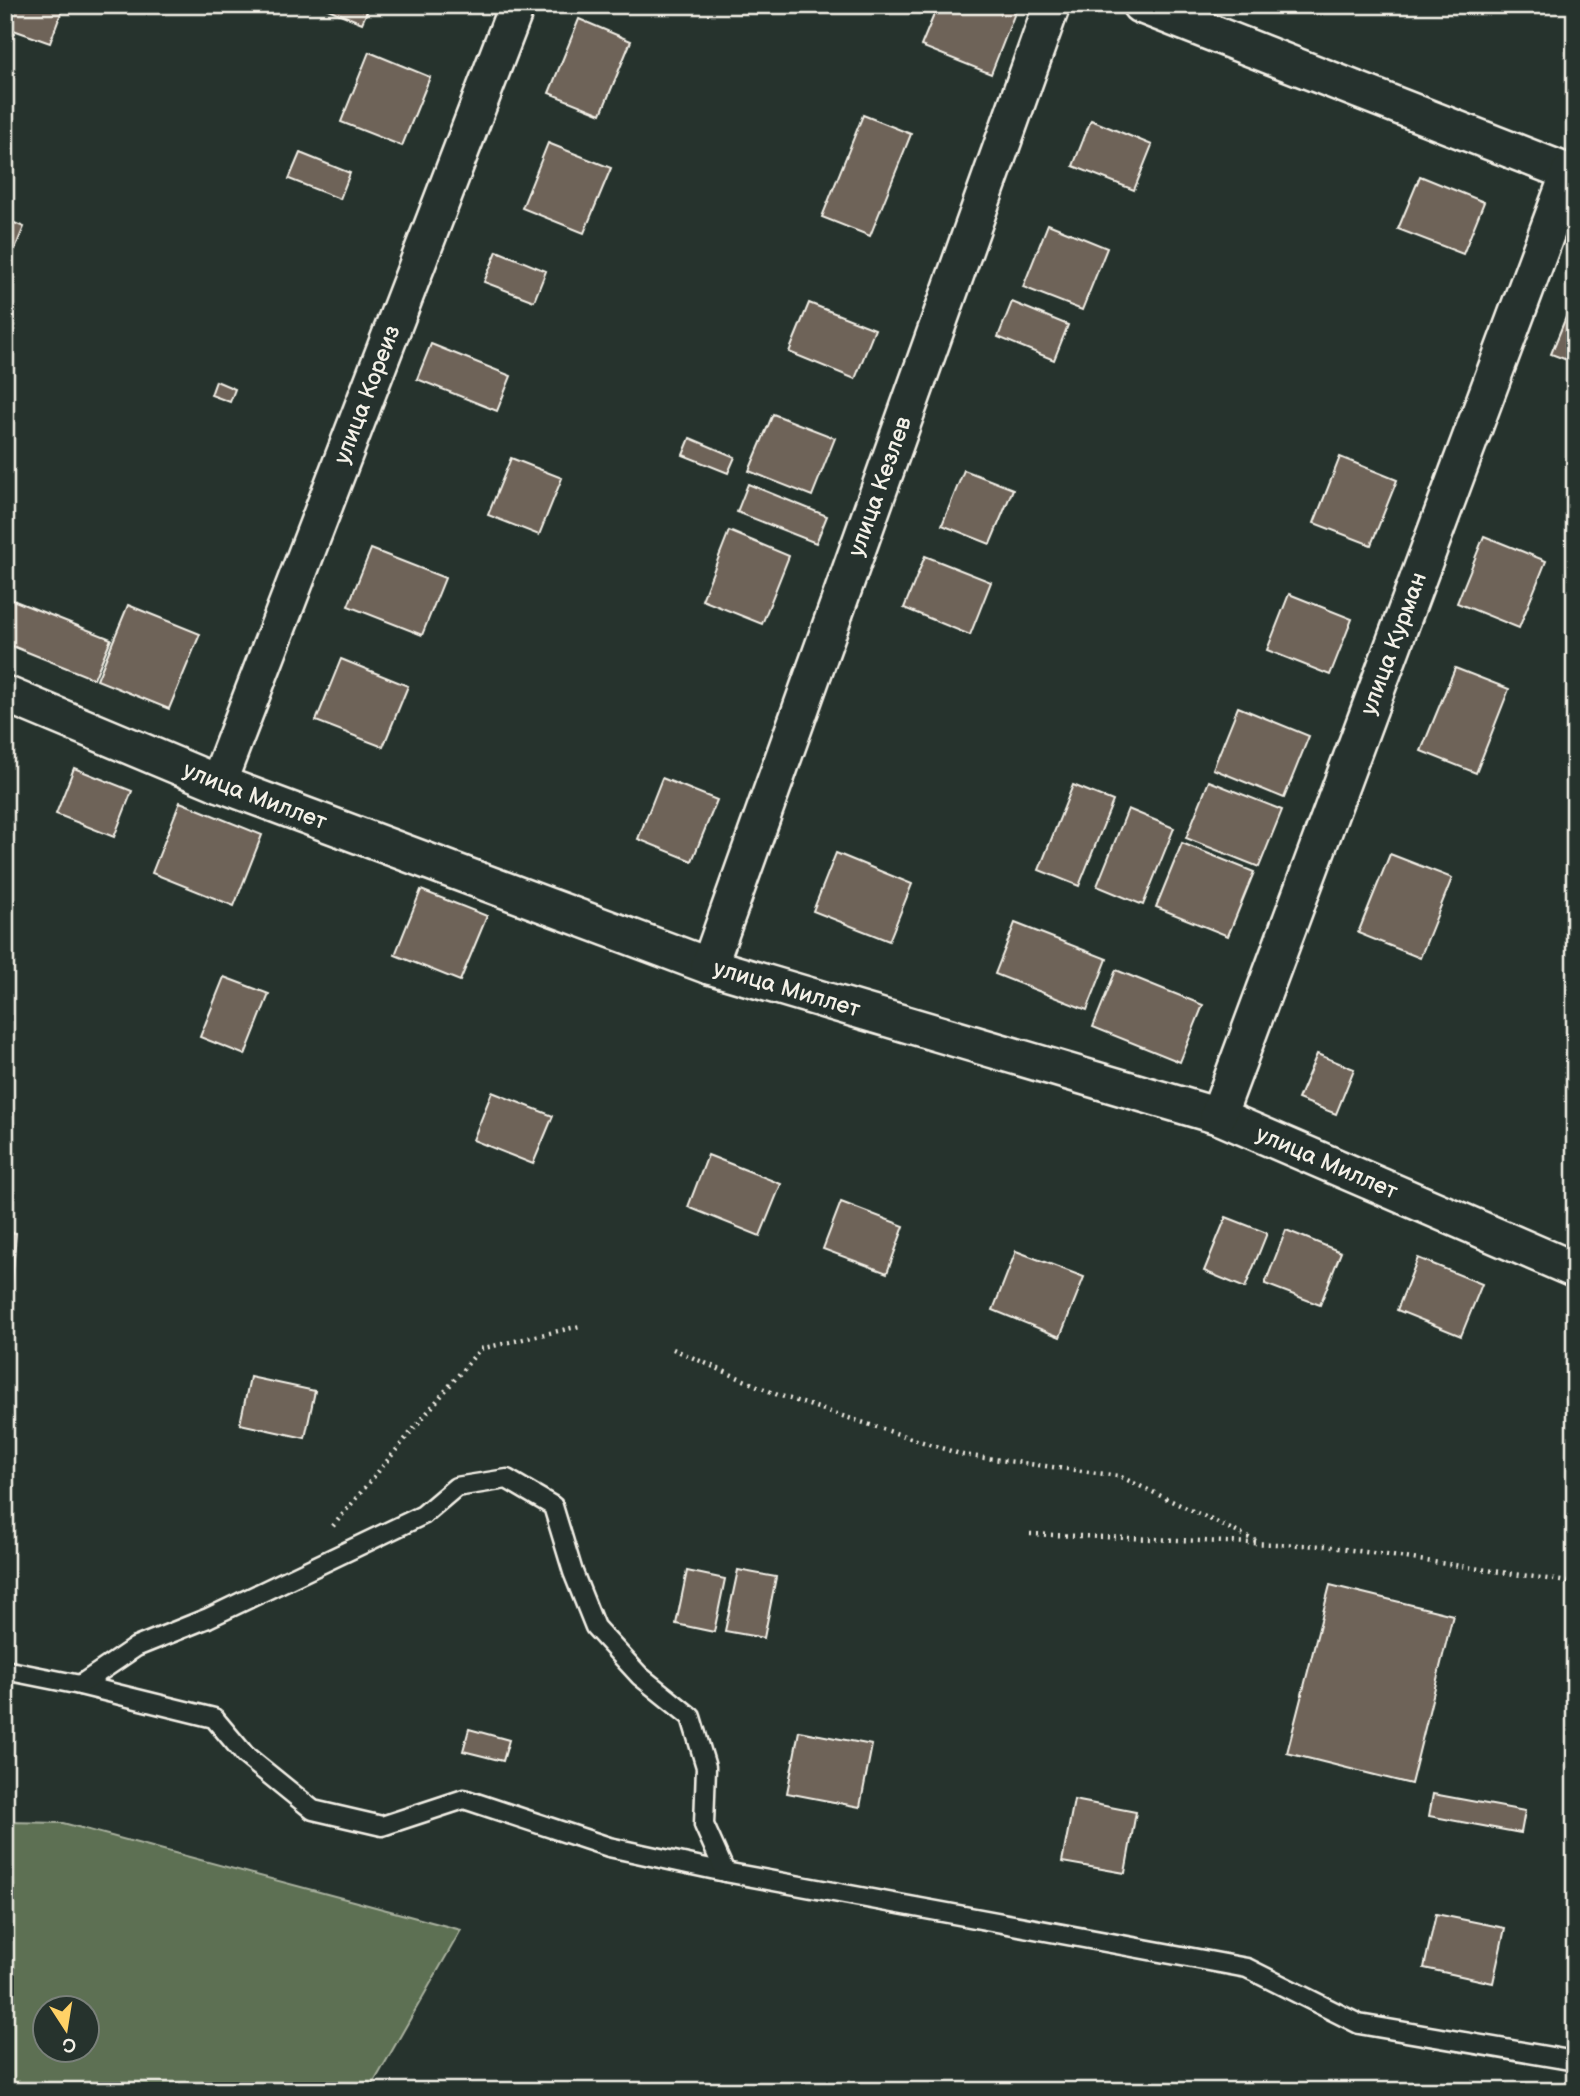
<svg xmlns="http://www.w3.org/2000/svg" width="1580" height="2096" font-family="'Balsamiq Sans',sans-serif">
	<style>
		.green { fill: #5d7053; stroke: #a8b09e; stroke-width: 2; fill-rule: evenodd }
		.building { fill: #6e6359; stroke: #f4f1e8; stroke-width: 2 }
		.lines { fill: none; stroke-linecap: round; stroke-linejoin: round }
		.service-casing { stroke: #f4f1e8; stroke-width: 23 }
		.minor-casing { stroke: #f4f1e8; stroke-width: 40 }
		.path { stroke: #f4f1e8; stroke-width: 4.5; stroke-dasharray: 2 5; stroke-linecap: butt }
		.service { stroke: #26332d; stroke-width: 18 }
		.minor { stroke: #26332d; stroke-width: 35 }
		.labels { text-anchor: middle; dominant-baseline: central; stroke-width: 7; stroke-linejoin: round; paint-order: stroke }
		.street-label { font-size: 23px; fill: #f4f1e8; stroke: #26332d }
	</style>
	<rect width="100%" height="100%" fill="#26332d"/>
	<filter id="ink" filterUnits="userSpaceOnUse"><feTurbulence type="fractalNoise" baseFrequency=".0143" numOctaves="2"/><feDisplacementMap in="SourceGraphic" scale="14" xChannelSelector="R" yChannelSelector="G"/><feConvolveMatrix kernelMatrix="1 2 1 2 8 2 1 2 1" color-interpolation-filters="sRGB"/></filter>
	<g filter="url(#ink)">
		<path class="green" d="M5,1822L63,1823L461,1930L369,2091H5ZM46,2008H88V2050H46Z"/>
		<g class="building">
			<path d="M7,5H64L50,43L5,27Z"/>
			<path d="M318,5H370L362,23Z"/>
			<path d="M938,5H1018L991,74L921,46Z"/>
			<path d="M579,19L631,41L601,114L549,93Z"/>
			<path d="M369,52L430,77L402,146L341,122Z"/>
			<path d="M863,115L911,134L870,236L822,217Z"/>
			<path d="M1091,120L1152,145L1134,190L1073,166Z"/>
			<path d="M548,143L611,168L584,233L522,208Z"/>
			<path d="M300,153L350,173L340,199L289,179Z"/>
			<path d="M1420,176L1484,202L1463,254L1398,229Z"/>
			<path d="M5,219L24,227L5,273Z"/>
			<path d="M1048,224L1107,248L1082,310L1023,287Z"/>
			<path d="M497,251L546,271L534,301L484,282Z"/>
			<path d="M1575,295V363L1551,354Z"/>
			<path d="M1012,302L1068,325L1054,360L998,337Z"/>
			<path d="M809,303L875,329L855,379L789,352Z"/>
			<path d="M431,344L511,376L497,411L417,379Z"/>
			<path d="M216,381L235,389L230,402L211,395Z"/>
			<path d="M773,414L835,438L812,496L749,471Z"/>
			<path d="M690,438L735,457L728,473L683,455Z"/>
			<path d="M1340,457L1397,480L1371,545L1314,523Z"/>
			<path d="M511,458L562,478L539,535L488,515Z"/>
			<path d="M964,470L1013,489L990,544L942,525Z"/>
			<path d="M748,484L827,516L816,543L737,512Z"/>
			<path d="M729,531L789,556L762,624L702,600Z"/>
			<path d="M1484,536L1546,561L1519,628L1457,603Z"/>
			<path d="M371,549L445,578L422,635L348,606Z"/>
			<path d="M925,556L991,582L970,635L904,608Z"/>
			<path d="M1289,594L1352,619L1330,675L1267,650Z"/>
			<path d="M5,597L111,639L94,679L5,643Z"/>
			<path d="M128,605L200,634L169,709L97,680Z"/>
			<path d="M341,659L408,686L383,747L316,721Z"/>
			<path d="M1455,668L1509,689L1476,773L1421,751Z"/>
			<path d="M1238,707L1309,736L1284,798L1213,769Z"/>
			<path d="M74,768L132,791L114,837L56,814Z"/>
			<path d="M662,778L717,800L692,861L638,839Z"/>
			<path d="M1209,781L1282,810L1259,867L1186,838Z"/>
			<path d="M1073,785L1113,801L1079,886L1039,870Z"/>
			<path d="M180,802L262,835L234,906L152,873Z"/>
			<path d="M1128,809L1174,828L1143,905L1097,886Z"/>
			<path d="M1182,843L1254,872L1228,936L1156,907Z"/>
			<path d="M836,853L912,884L889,941L813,911Z"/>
			<path d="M1390,854L1452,878L1420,958L1358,933Z"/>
			<path d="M421,890L487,916L460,981L395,955Z"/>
			<path d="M1015,923L1107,959L1087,1010L995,974Z"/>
			<path d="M1116,970L1203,1005L1180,1062L1093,1027Z"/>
			<path d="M224,977L269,994L245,1055L200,1037Z"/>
			<path d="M1317,1054L1354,1069L1336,1114L1298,1099Z"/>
			<path d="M492,1092L553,1116L533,1164L473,1140Z"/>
			<path d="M708,1155L781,1184L760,1236L688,1207Z"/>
			<path d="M841,1202L904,1226L887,1273L823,1249Z"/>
			<path d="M1226,1217L1267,1233L1245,1288L1204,1271Z"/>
			<path d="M1286,1230L1341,1252L1320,1305L1265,1284Z"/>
			<path d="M5,1232L16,1233L11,1296H5Z"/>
			<path d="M1016,1251L1084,1277L1060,1337L993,1310Z"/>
			<path d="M1418,1258L1482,1284L1461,1336L1397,1310Z"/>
			<path d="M250,1377L315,1391L305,1438L240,1424Z"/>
			<path d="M738,1570L776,1577L764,1638L725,1631Z"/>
			<path d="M687,1571L725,1579L714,1632L676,1624Z"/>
			<path d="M1330,1585L1453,1615L1411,1784L1287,1753Z"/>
			<path d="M469,1729L509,1740L503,1761L463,1751Z"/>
			<path d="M799,1731L872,1745L860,1807L787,1793Z"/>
			<path d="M1433,1794L1525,1811L1521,1833L1429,1816Z"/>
			<path d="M1074,1800L1136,1812L1125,1873L1062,1862Z"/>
			<path d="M1436,1914L1505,1928L1493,1983L1424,1968Z"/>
		</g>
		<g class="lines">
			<defs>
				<g id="service">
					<path d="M5,1670L80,1685L214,1718L245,1755L313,1810L382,1826L464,1799L609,1847L725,1872L1247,1968L1359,2024L1575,2061"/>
					<path d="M80,1685L136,1647L208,1618L423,1515L456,1487L507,1479L553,1506L573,1572L595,1627L640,1676L691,1717L706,1767L704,1825L725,1872"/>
				</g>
				<g id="minor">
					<path d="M1140,5L1575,175"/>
					<path id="s1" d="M5,694L218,783L709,966L1218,1116L1575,1270"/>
					<path id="s2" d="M218,783L517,5"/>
					<path id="s3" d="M709,966L1052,5"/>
					<path id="s4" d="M1218,1116L1569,173"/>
				</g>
			</defs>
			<use href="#service" class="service-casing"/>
			<use href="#minor" class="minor-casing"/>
			<g class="path">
				<path d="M673,1349L778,1395L963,1455L1119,1476L1260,1543"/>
				<path d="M333,1526L480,1349L580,1326"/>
				<path d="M1030,1534L1325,1546L1575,1583"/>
			</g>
			<use href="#service" class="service"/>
			<use href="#minor" class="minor"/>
		</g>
	</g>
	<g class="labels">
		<g class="street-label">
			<text stroke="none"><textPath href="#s2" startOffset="416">улица Кореиз</textPath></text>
			<text stroke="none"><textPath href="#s3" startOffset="509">улица Кезлев</textPath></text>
			<text stroke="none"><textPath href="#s4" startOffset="504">улица Курман</textPath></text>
			<text stroke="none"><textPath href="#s1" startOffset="270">улица Миллет</textPath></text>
			<text stroke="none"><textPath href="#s1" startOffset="836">улица Миллет</textPath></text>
			<text stroke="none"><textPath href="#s1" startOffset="1404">улица Миллет</textPath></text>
		</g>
	</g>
	<rect width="1580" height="2096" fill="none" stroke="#26332d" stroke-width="28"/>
	<rect x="14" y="14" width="1552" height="2068" fill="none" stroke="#f4f1e8" stroke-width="2.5" filter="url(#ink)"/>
	<g transform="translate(66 2029) rotate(168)"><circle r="33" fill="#26332d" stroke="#787f78" stroke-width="2"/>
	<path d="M0-5L12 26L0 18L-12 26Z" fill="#ffd166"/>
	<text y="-10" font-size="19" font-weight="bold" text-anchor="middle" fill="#f4f1e8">С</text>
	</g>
</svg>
